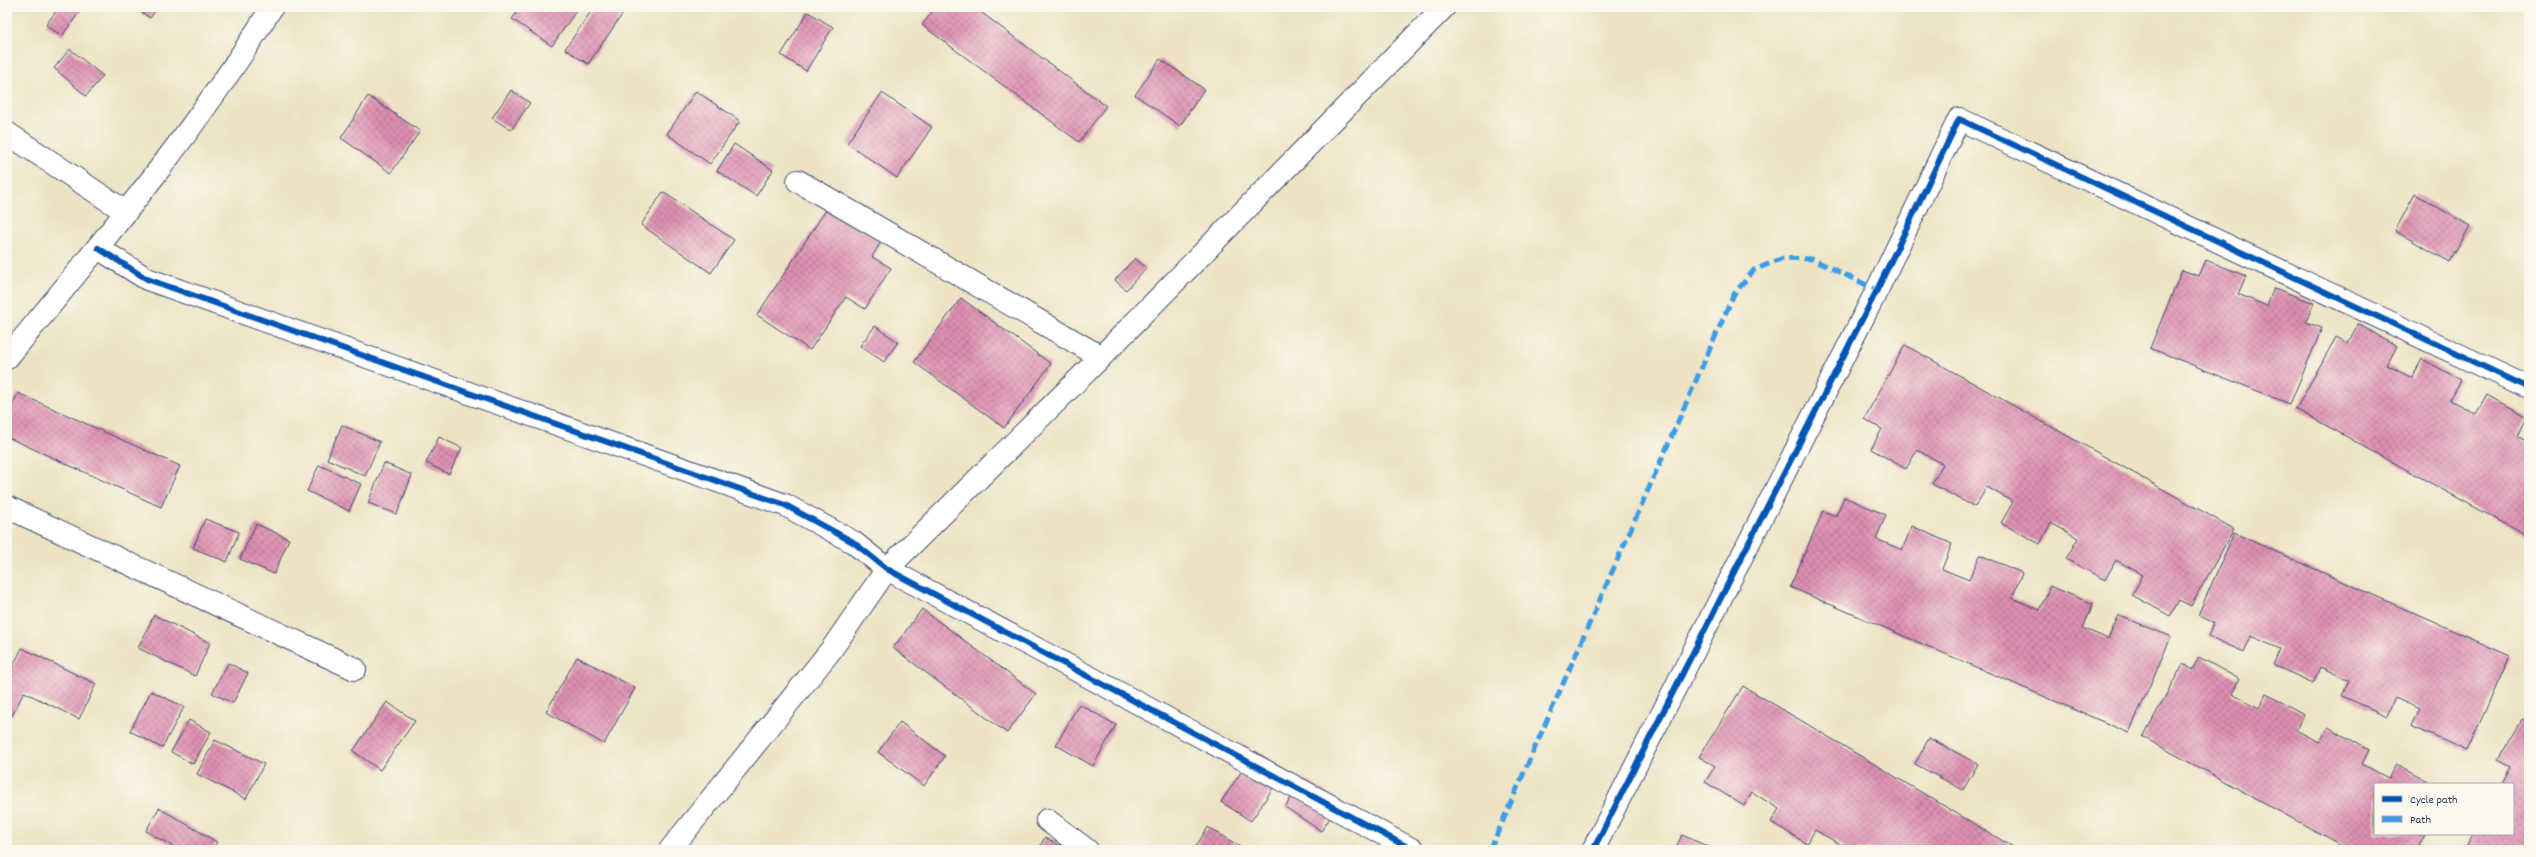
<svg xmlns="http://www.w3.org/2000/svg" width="2536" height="857" font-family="Dekko,sans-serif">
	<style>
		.building { fill: url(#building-cross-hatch) }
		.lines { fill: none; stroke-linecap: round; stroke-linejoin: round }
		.minor-casing { stroke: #3a4a6d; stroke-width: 24 }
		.minor { stroke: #fff; stroke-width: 22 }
		.quiet { stroke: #3b9de6; stroke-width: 5; stroke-dasharray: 10 5; stroke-linecap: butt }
		.cycleway-casing { stroke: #fbf7ec; stroke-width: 8 }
		.cycleway { stroke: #0057b8; stroke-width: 6 }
	</style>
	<defs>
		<pattern id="building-cross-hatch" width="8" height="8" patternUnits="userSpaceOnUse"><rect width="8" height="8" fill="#de8fb1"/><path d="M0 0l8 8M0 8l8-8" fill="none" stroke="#b37593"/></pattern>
	</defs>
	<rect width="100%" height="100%" fill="#fbf7ec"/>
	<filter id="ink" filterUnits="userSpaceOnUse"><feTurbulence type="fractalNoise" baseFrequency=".025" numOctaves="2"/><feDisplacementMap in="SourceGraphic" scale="8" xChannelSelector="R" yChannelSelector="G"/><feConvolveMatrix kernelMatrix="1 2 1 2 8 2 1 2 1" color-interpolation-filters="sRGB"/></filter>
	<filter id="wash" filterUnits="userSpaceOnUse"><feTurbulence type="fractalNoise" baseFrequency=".012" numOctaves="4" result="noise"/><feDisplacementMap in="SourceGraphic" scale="16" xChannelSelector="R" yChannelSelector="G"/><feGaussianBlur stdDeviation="0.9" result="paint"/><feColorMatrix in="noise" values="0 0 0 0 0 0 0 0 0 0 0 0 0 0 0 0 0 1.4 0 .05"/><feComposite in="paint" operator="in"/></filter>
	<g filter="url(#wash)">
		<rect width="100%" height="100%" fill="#ede3c4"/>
		<g id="blocks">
			<g class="building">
				<path d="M59,7H83L62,36L46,25Z"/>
				<path d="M133,7H158L150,18Z"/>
				<path d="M521,7H571L576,11L552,46L512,19Z"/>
				<path d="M594,7L626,9L588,64L565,49Z"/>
				<path d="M936,7H974L1106,106L1079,142L922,25Z"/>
				<path d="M808,12L833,27L806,71L781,55Z"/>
				<path d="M70,49L103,76L86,96L54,68Z"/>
				<path d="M1160,59L1204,89L1180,126L1135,95Z"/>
				<path d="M511,90L530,103L511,130L492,118Z"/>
				<path d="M696,91L740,121L710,164L667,134Z"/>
				<path d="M882,93L932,127L897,178L847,143Z"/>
				<path d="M368,96L420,131L391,173L341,138Z"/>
				<path d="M734,144L773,170L756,196L717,171Z"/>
				<path d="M663,192L734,240L711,273L641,225Z"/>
				<path d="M2415,194L2470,226L2450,262L2395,231Z"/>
				<path d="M828,207L881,242L872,257L891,268L865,309L846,297L810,350L757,315Z"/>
				<path d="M1135,258L1146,268L1126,290L1115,280Z"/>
				<path d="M2206,260L2246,276L2238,294L2267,306L2274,288L2314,303L2306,322L2322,328L2290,404L2150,348L2182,270L2199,276Z"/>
				<path d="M961,298L1051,364L1004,428L914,362Z"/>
				<path d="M2358,324L2397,346L2387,365L2412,378L2422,359L2461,380L2450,400L2476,414L2487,395L2527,417L2517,436L2529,443V537L2296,409L2336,337L2348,343Z"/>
				<path d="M875,326L898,342L884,362L860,346Z"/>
				<path d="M1905,345L2234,529L2191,606L2179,600L2170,616L2132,595L2143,575L2116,560L2105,580L2066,559L2078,538L2051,523L2040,544L2001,523L2013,502L1987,487L1975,507L1932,484L1943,464L1917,450L1906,469L1871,449L1882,429L1864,419Z"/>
				<path d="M18,393L180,466L161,507L7,437V416Z"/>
				<path d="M342,425L380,442L365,476L327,459Z"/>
				<path d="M439,437L462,448L449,474L426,463Z"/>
				<path d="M384,463L412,475L397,514L368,503Z"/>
				<path d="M319,465L361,484L349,511L307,491Z"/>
				<path d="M1844,497L1886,515L1876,539L1902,550L1912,526L1952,544L1942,569L1969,580L1980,555L2022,573L2012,598L2040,610L2050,586L2093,604L2083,628L2108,639L2119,615L2171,637L2129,733L1790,587L1823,511L1836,516Z"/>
				<path d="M205,519L239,532L227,562L193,548Z"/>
				<path d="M256,524L289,539L274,574L240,559Z"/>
				<path d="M2234,533L2510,656L2467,751L2411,726L2419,709L2395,698L2387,716L2342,696L2349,680L2320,667L2313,683L2273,665L2280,649L2251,636L2244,652L2208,636L2214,623L2198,615Z"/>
				<path d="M922,609L1036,694L1007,733L893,648Z"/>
				<path d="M154,615L210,643L195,676L138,648Z"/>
				<path d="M22,648L96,684L79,719L24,692L12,716L7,714V678Z"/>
				<path d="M577,657L635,688L604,744L546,712Z"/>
				<path d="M2199,657L2239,679L2232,694L2259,708L2266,694L2304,714L2296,730L2319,742L2328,727L2369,750L2362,764L2388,778L2396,765L2432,784H2375V834H2425L2416,850H2350L2143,737L2183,664L2192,670Z"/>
				<path d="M228,663L248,673L233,703L212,693Z"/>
				<path d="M1743,686L2018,850H1841L1843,846L1815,830L1807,844L1771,822L1779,809L1752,792L1744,806L1705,782L1715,766L1699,757Z"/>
				<path d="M151,691L184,707L162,748L130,731Z"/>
				<path d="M387,702L415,721L380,770L353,751Z"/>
				<path d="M1079,704L1116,725L1093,766L1056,745Z"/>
				<path d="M2522,719L2529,723V850H2465L2474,834H2513V784H2502L2511,767L2498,760Z"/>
				<path d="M189,720L211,732L193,764L171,752Z"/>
				<path d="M900,722L945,756L924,786L878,752Z"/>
				<path d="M1929,738L1978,764L1963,790L1915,764Z"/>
				<path d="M215,740L264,764L246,799L197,774Z"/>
				<path d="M1255,751L1285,770L1251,821L1221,802Z"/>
				<path d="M1304,779L1341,802L1321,831L1285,807Z"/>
				<path d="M159,808L217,842L212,850H179L146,831Z"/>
				<path d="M1208,827L1242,848L1241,850H1194Z"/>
				<path d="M1682,835L1716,850H1675Z"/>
				<path d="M1045,837L1066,850H1038Z"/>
			</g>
		</g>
	</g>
	<g filter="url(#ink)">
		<use href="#blocks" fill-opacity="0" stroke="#3a4a6d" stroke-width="1"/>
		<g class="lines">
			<defs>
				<g id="minor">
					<path d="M7,133L126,212"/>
					<path d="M798,181L1101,357"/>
					<path d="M98,248L147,279L785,505L853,542L887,569L1413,850"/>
					<path d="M7,358C100,245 195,132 272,7"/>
					<path d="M7,507L355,669"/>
					<path d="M1047,820L1087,850"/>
					<path d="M670,850L831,650L887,569L1101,357L1444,7"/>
					<path d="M1593,850L1877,290L1959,119L2529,388"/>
				</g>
			</defs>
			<use href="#minor" class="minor-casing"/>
			<use href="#minor" class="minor"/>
			<path class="quiet" d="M1490,850L1734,294L1754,270L1783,258L1812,259L1877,290"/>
			<defs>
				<g id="cycleway">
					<path d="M98,248L147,279L785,505L853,542L887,569L1413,850"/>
					<path d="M1593,850L1877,290L1959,119L2529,388"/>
				</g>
			</defs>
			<use href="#cycleway" class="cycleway-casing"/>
			<use href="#cycleway" class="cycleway"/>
		</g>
	</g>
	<rect width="2536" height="857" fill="none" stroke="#fbf7ec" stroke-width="24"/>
	<rect x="2374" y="783" width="140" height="52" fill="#fbf7ec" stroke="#a1a7b3"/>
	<rect x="2382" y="796" width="20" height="6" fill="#0057b8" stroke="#a1a7b3"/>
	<text x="2410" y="803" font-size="12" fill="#1b2f5e">Cycle path</text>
	<rect x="2382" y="816" width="20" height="6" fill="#3b9de6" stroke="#a1a7b3"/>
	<text x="2410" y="823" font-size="12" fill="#1b2f5e">Path</text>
</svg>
